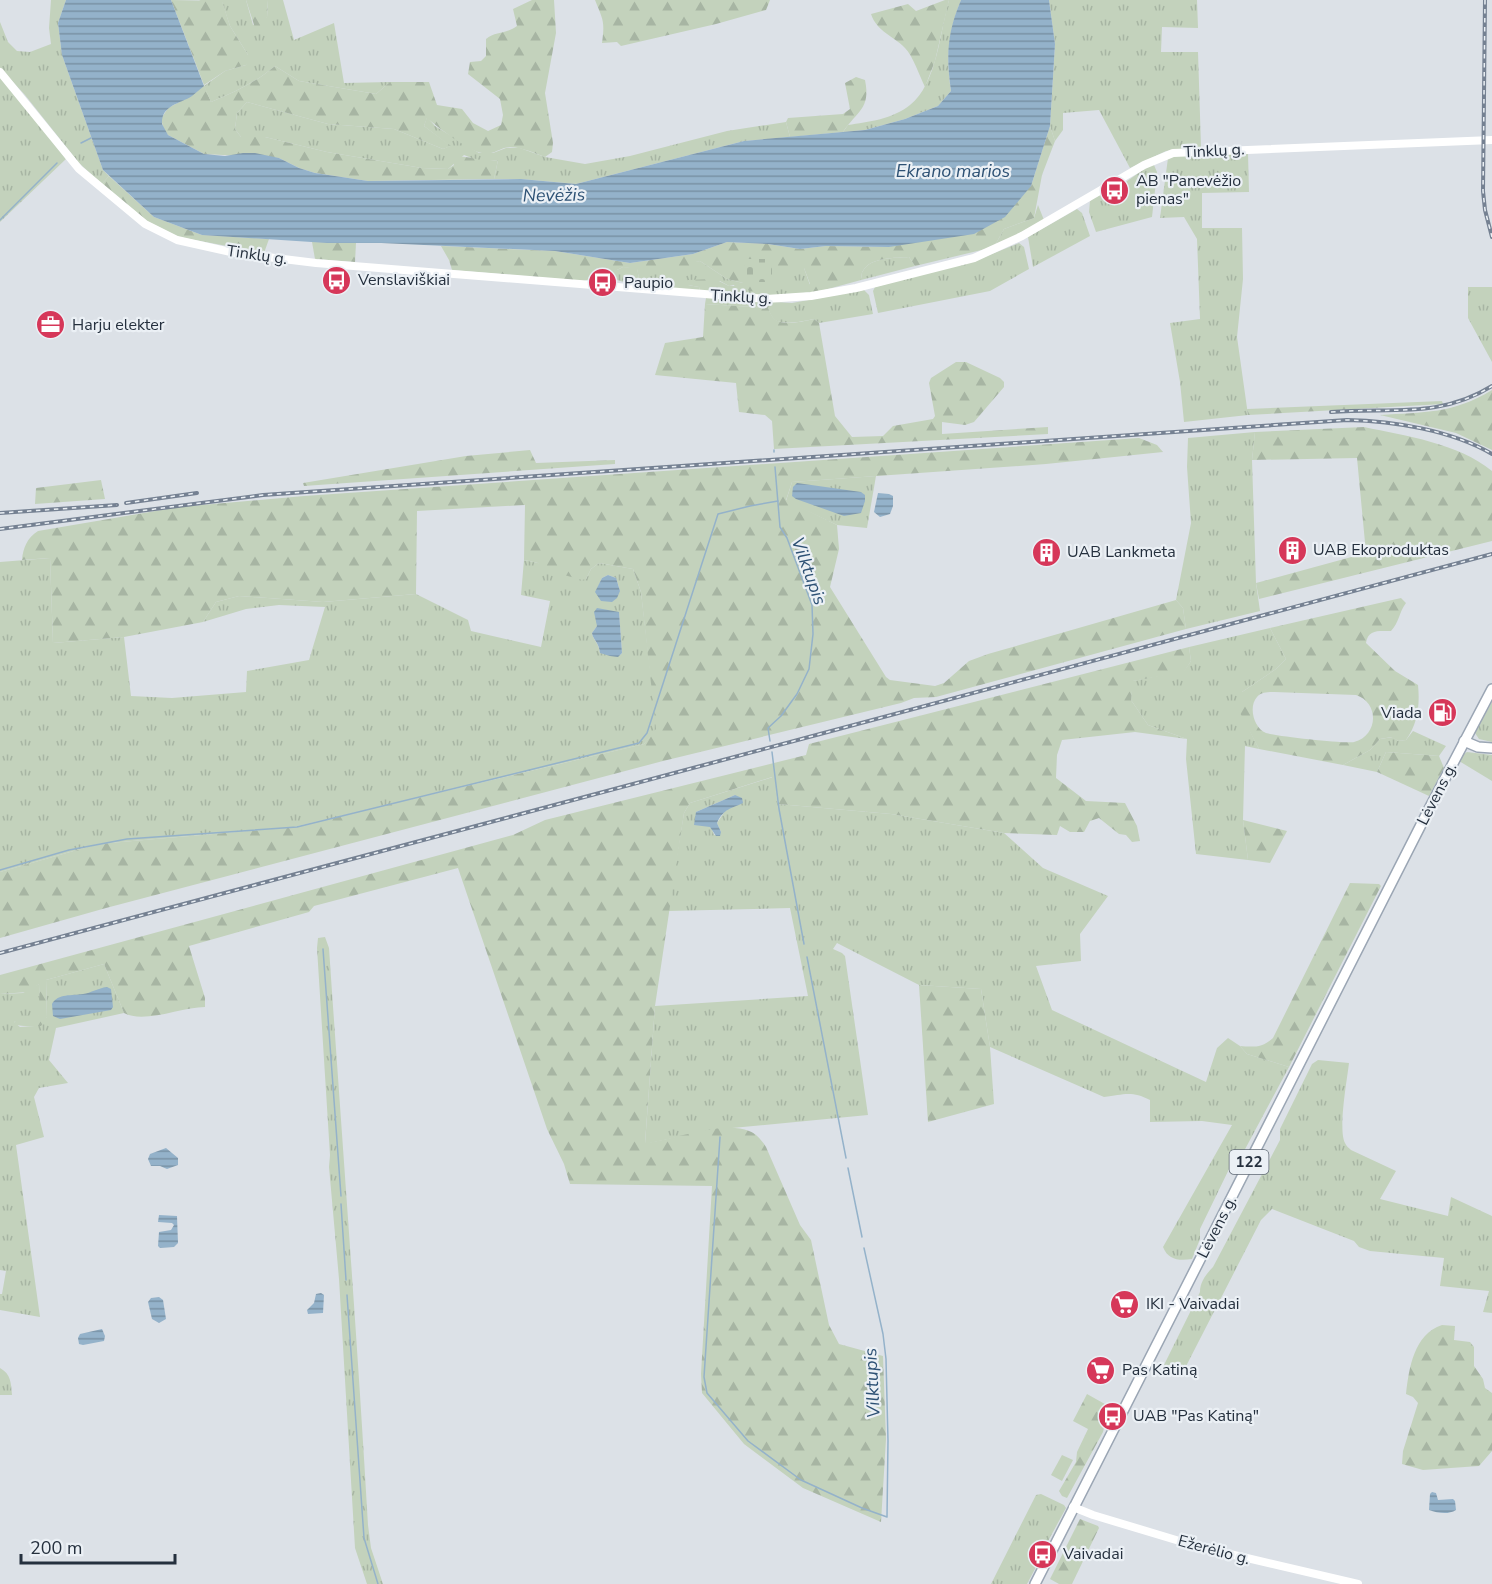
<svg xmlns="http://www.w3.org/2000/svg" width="1492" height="1584" font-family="'Nunito Sans',sans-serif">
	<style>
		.grass { fill: url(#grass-tufts); fill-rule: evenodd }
		.forest { fill: url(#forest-firs); fill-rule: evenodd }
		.cemetery { fill: url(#cemetery-stones) }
		.green { fill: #c3d2bc }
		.water { fill: url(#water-rules) }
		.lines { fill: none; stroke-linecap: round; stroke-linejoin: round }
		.stream { stroke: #94b2ca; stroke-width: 1.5 }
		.primary-casing { stroke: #9ba6b4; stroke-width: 12 }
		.secondary { stroke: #fff; stroke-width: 8 }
		.primary { stroke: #fff; stroke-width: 9 }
		.rail-casing { stroke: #758192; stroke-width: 4 }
		.rail { stroke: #ebf0f5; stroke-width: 1.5; stroke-dasharray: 4.5; stroke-linecap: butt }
		.labels { text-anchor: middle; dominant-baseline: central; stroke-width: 4.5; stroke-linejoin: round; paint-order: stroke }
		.shield { fill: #ebf0f5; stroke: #606a75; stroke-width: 1.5 }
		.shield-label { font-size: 15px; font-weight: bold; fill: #25303e }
		.street-label { font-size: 16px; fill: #25303e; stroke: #ebf0f5 }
		.poi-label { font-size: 16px; fill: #25303e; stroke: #ebf0f5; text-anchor: start }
		.water-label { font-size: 18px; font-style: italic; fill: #2d5174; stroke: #ebf0f5 }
	</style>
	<defs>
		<pattern id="grass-tufts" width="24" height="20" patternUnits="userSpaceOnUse" patternTransform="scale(1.5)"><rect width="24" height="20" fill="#c3d2bc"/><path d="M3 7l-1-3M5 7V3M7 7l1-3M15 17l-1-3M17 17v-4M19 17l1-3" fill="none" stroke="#a7b5a3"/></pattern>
		<pattern id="forest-firs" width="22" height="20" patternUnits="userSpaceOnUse" patternTransform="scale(1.5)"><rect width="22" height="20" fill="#c3d2bc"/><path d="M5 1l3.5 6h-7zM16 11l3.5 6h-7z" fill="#a7b5a3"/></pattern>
		<pattern id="cemetery-stones" width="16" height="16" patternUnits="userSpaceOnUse" patternTransform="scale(1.5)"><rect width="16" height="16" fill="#c3d2bc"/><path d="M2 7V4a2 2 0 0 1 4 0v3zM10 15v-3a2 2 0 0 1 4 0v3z" fill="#a7b5a3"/></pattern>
		<pattern id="water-rules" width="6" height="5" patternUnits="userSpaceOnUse" patternTransform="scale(1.5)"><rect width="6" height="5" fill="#94b2ca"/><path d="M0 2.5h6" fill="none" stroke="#7991a5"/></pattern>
	</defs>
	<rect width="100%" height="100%" fill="#dce1e7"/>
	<g class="grass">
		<path d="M51,0H66L58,23L62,55L103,170L109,176L102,184L79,163L25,95L0,68V22L8,42L17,51L30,52L51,44L49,28Z"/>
		<path d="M199,0H246L253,25L267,17L268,0H283L294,40L334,23L344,83L390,82L376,94L299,81L275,66C256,82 234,93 211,102L204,86L225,71L246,65L248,55L230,26L222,2H202Z"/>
		<path d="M949,0H961C948,32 946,57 951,91L938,106L905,119L865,130L843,132L848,125C868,122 893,119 910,105C937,84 940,31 949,0Z"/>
		<path d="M1049,0H1197L1198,28L1162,27L1161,52H1198L1201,147L1166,151L1130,168L1099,110L1063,113V130L1055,141L1050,126L1055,44Z"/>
		<path d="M0,72L66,159L0,222Z"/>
		<path d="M247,102L328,124L394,129L443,149L450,146L424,126L427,117L435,126L479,153H493L506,148H520L545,157L585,164L630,156L727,131L786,122L790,137L744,141L576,184L521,179H494L498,160L482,162L464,155L448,169L422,168L327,152L265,137H241L235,129L237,113Z"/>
		<path d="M1248,153L1249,192L1202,193V228H1242L1243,279L1237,337L1248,415L1184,422L1180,382L1170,323L1200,319L1197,239L1184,217L1160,218L1168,158L1182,155Z"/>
		<path d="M1150,165H1154L1157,172L1152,217L1096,232L1089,212L1090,201L1095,197L1109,192V198L1125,188L1124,186H1120Z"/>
		<path d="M1038,205L1044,220L994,247L1004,229L1034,218Z"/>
		<path d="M1077,209L1082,213L1090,236L1033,267L1028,237Z"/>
		<path d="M1019,243L1024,247L1029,269L990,291L878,313L873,291L875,287L982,258Z"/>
		<path d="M909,257L915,266L861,280C862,277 861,273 863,271C870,257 896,258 909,257Z"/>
		<path d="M700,261L727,279L743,283L781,275L790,268H804L810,285L803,293L766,296L738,294L734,285L729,286L720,281L688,285L699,287L700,291L634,285L617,280V270L623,267L637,268L639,278L655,267Z"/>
		<path d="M1468,287H1492V362L1468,318Z"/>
		<path d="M864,290L869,295L873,314L819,323L814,319C804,321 787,325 777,321C772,319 770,313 768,308L705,304L706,298L792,303Z"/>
		<path d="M1255,432L1252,460L1256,583L1260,611L1186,629L1183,608L1176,600L1191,523L1187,467L1188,438Z"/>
		<path d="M876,476L867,528L837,525L786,501L792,482Z"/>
		<path d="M50,558L53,643L124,637L131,696L172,698L246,692L247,671L309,660L325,607L279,605L246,609L203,622L216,602L239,596L323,602L416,594L468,620L471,631L541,647L550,601L521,595L524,560L538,563L586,579L591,569L599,563L633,569L641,592L657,729L644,744L294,827L98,844L0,872V562ZM608,575L616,578L620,591L600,598L598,587L602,578ZM619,613L622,653L620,655L600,653C599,643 593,640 592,633L597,626V622Z"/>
		<path d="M1270,628L1286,659L1276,669L1242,692L1250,731L1259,749L1245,746L1243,820L1248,860L1196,854L1186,759L1187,739L1148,725L1131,700L1132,681L1184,671L1191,661L1189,647Z"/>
		<path d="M1492,702V742L1479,739L1475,733Z"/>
		<path d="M1413,731L1446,746L1439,756L1386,752L1377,772L1343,765L1370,750L1380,739L1393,737L1398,741L1406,740Z"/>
		<path d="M1467,752L1492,755V781L1459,761L1461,756Z"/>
		<path d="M773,777L778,804L891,814L1004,833L1043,868L1108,896L1080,934L1081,961L1036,966L1052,1010L1206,1082L1217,1048L1228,1038L1240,1046L1247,1054L1289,1067L1243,1153L1232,1163L1200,1229V1239L1192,1259C1179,1261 1168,1260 1163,1247L1232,1125L1202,1121L1150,1122V1100C1131,1090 1123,1095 1104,1097L990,1047L981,989L919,985L837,943L833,949L842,953L845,956L868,1115L711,1130L645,1144L655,1006L808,996L790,908L668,911L684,813L690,803ZM735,795L733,806L725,811L717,823L721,832L714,835L712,829L696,812Z"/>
		<path d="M325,937L329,948C342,1140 357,1332 368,1525L371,1548L383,1584H367L355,1548L339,1279L329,1167L330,1155L317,948L318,938Z"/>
		<path d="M104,964L124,1013L56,1028L49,1060L68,1083L39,1088L34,1097L44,1137L16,1145L40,1317L0,1310V1294H2L6,1271L0,1270V994L23,993L39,984L41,1015L14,1022L20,1027L34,1026L47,1017L46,980Z"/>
		<path d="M1318,1060L1349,1063C1347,1080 1338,1130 1345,1143C1346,1146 1349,1148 1351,1150L1396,1171L1380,1199L1448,1216L1451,1197L1492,1216V1313L1483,1312L1489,1291L1440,1286L1444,1258L1370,1251L1359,1247L1354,1241L1272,1209L1261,1220L1181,1376L1164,1365L1200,1292C1200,1282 1206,1274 1213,1267L1280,1140V1129L1312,1064Z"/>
		<path d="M0,1368C11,1374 11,1383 12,1395H0Z"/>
		<path d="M1041,1494L1064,1505L1066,1508L1047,1543L1039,1553L1036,1567L1027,1584H991L1036,1495Z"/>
	</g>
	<g class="forest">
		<path d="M171,0L222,1L230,26L248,55V62L246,65L225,71L204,85L211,102C234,93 256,82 275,66L299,81L376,94L390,82H429L437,105L462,109L473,123L488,131L501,125L503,115L500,99L468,74L470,62L481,61L486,56V39C495,31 507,34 517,26L513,9L532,0H554L556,33L545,93L553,143L552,152L545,157C533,153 518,145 504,148C496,151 491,155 482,153C470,152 436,126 427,118L424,126L451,146L443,149L394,129L328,124L247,102L237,113L235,129L241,137H265L327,152L422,168L448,169L454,165L452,157C470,154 479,163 498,160L494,179L368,181L315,173L299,168L279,158L204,154L168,135L164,130L161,119L168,108L191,96L204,85Z"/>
		<path d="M246,0H268L267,17L257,34Z"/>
		<path d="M595,0H770L766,10L716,24L621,46L617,42L602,43C605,21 603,20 595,0Z"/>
		<path d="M945,0H949L935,61L925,87C920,77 913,56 905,48C894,36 877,32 871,14L908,4L916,11Z"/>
		<path d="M856,77L865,80C871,109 857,111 843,132L790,137L786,122L788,118L843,114L850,109L845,83Z"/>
		<path d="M1050,126L1055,141L1042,175L1034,218L1004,229L994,247L915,266L909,257C896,258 870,257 863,271C861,273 862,277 861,280L817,292L803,293L802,289L810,284L804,268C788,268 782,272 777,288L766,292L749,291L743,283L727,279L700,261L696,262L691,269C669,269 658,260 642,279L639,278L637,269L623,267L617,270V280L591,279L584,281L452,270L449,260L441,246L555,251L630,263L693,254L727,242L768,244L800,249L826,246L889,247L1031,186Z"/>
		<path d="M109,176L154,217L202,235L269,239L264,253L179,237L147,221L102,184Z"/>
		<path d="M312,242L356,243L355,262L315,259Z"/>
		<path d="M715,279L729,286H740L741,290L738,294L700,291L699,287L688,285L686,282L688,280Z"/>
		<path d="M705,304L768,308C770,312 772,318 776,320C785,326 804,321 814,319L819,323L835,416L852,437L883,436L893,426L933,419L935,416L929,383L931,378L956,362H966L1000,378L1004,382V387L974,422L965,425L942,422V434L1048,427V434L774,449L772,421L765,415L739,412L736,383L655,375L665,343L703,337Z"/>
		<path d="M1492,390V450L1456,433L1380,415C1424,412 1453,414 1492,390Z"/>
		<path d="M1442,401L1443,404L1248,415L1247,409Z"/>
		<path d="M1364,427C1406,436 1458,443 1492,471V541L1259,599L1256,583L1366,553L1357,458L1252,460L1255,432Z"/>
		<path d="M1139,438L1157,445L1163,452L1046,464L792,482L786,500L837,525L839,549L830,587L886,677L890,680L935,686L944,683L969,661L988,654L1176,600L1183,608L1186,629L936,697L914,698L901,703L663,761L106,908L0,938V872L98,844L294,827L644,744L656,729L641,592L633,569L599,563L591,569L586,579L582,580L543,569L538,563L524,560L525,505L417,511L416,594L323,602L239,596L216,602L203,622L124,637L53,643L50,558L22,560C23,548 27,538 38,531L179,507L304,496Z"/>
		<path d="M530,450L536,463L615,460V464L304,486L303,483L466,456Z"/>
		<path d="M101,480L105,499L35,504L36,488Z"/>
		<path d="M1401,598L1406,603C1399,612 1399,623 1391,631C1379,631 1368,629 1366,643L1395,671L1418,685C1420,704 1418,724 1406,740L1398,741L1392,737L1380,739L1370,750L1343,765L1259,749L1239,711L1242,692L1276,669L1286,659L1270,628ZM1274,692L1356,695C1380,703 1378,736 1354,742C1346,744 1275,736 1266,733C1254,728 1248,707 1257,697C1261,692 1268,692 1274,692Z"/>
		<path d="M1189,647L1191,661L1184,672L1133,681L1131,700L1148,725L1187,739L1135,732L1062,740L1057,755L1056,778L1086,801L1125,803L1137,826L1140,841L1132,842L1126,835L1119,834L1099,818L1090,821L1084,832H1070L1060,826L1057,835L1004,833L891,814L778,804L772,777L690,803L684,813L655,1006L645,1143C673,1140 723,1120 749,1131C757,1134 762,1141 766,1147L800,1225L811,1240L829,1325L839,1344L883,1356L886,1439L881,1522L803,1488L744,1444L702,1393L701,1374L712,1186L570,1184L564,1164L547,1129L458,868L314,906L309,912L189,946L205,998V1007C182,1007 144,1024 124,1013L104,964L46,980L47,1017L41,1026C31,1026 22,1027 13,1024L20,1016L40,1015L39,984L29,992L0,994V975L513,835L545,820L806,755L809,744Z"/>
		<path d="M1386,752L1439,756L1444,768L1429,796L1377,772Z"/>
		<path d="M1243,820L1287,831L1270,863L1248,860Z"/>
		<path d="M1350,883L1379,884L1381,886L1289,1067L1247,1054L1240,1046C1253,1047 1262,1048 1273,1038Z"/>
		<path d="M919,985L981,989L990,1047L994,1104L928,1122Z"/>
		<path d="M1442,1325L1455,1326L1454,1340L1470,1342L1474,1347V1366L1483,1379L1485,1388L1492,1393V1451L1479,1466L1423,1470L1402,1464L1403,1451L1418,1403L1413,1397L1406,1394C1409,1368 1414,1334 1442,1325Z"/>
		<path d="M1087,1394L1112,1408L1107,1416L1103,1432L1067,1498L1062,1496L1059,1491L1076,1462L1077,1452L1088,1429L1073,1421Z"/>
		<path d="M1080,1519L1098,1526L1099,1528L1072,1584H1059L1050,1579Z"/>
	</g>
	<path class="cemetery" d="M745,259H772V282H744Z"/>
	<path class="green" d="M1062,1455L1073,1460L1062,1481L1051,1475Z"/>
	<g class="water">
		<path d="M66,0H171L204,86C200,89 196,93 192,96C180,104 161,105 162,124L168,135L204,154L225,156L243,153H255L279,158L299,168L315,173L368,181L521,179L576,184L744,141L865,130L905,119L938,106L951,91C946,56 947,33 961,0H1049L1055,44L1050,126L1031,186L1005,217L974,234L889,247L826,246L800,249L768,244L727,242L693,254L630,263L555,251L381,243H327L202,235L154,217L103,170L62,55L58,23Z"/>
		<path d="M797,483L861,492L865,495V501L861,513L844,516L796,499L792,496L793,487Z"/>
		<path d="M878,493L889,494L893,496V506L890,514L880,517L874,512Z"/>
		<path d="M608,575L616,578L620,591L617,598L612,602L601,601L595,592L602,578Z"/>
		<path d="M597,608L619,612L622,653L618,657L610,656L600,653C599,642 593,640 592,633L597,626L594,612Z"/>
		<path d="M735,795L742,798L743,803C731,809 724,808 717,823L721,832L720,836H716L710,827L694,825L696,812Z"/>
		<path d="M107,987L111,989L113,1007L111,1010L60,1019L53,1016L52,1004C58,993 72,996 83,994C91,993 98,988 107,987Z"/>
		<path d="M166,1148L178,1158V1165L167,1169L160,1166H151L148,1159L150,1154Z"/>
		<path d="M159,1215L177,1216L178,1243L174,1247L160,1248L158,1246L159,1232L171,1230L174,1225L172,1223L158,1222Z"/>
		<path d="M321,1293L324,1295L323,1313L308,1314L307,1310L314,1303L316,1294Z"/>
		<path d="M159,1297L163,1300L166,1319L159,1323L152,1319L148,1302L151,1298Z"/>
		<path d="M102,1329L105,1336L104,1341L83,1345L79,1344L78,1338L80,1334Z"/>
		<path d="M1432,1492L1436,1493L1438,1500L1453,1499L1455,1501L1456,1510C1448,1515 1438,1513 1429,1510L1430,1494Z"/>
	</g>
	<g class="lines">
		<g class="stream">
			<path d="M81,143L91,138"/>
			<path d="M0,220L57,163"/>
			<path d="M774,450V452"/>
			<path d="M770,741L768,728L781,716L797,694L809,669L813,634L812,605L787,538L780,527L775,467"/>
			<path d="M772,752L779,809L804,944"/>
			<path d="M0,870L69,850L127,839L297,827L639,743L647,733L718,514L750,506L778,501"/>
			<path d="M323,949L341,1196"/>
			<path d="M807,957L846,1158"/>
			<path d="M720,1137L704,1377L707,1393L748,1441L801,1480L862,1508L887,1517L888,1441L886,1359L883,1334L864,1248"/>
			<path d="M848,1168L862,1237"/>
			<path d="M341,1204L346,1280"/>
			<path d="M347,1295L364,1538L378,1584"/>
		</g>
		<defs>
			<g id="primary">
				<path d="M1464,741L1478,747L1492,748"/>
				<path d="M1035,1584L1429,809L1492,689"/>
			</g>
		</defs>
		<use href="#primary" class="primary-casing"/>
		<g class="secondary">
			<path d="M0,72L79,169L145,224L177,240L235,253L316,263L766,299L811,296L856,288L974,258L1022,236L1144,165L1173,153L1492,140"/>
			<path d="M1073,1507L1093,1515L1196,1546L1358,1584"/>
		</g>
		<use href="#primary" class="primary"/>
		<defs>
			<g id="rail">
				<path d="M1485,0L1483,191L1485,210L1492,237"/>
				<path d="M1331,412C1390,407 1439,419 1492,386"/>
				<path d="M126,503L197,493"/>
				<path d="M0,513L117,505"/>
				<path d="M0,529L263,495L1347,420C1393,421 1451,430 1492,454"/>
				<path d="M0,953C497,821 995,687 1492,554"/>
			</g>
		</defs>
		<use href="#rail" class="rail-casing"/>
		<use href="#rail" class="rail"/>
	</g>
	<defs>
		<symbol id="bus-disc" viewBox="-11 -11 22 22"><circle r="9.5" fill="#d63759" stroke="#ebf0f5"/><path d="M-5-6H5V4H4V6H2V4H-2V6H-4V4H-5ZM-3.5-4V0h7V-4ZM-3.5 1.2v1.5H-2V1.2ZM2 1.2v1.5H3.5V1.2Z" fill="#fff"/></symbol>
		<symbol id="office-disc" viewBox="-11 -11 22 22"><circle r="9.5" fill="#d63759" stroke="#ebf0f5"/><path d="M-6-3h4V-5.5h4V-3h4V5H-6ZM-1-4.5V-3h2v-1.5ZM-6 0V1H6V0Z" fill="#fff"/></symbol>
		<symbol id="building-disc" viewBox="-11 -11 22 22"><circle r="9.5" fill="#d63759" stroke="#ebf0f5"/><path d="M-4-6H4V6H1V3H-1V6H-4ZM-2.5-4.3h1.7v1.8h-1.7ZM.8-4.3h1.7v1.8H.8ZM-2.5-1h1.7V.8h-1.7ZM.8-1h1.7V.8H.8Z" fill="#fff"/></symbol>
		<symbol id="fuel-disc" viewBox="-11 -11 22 22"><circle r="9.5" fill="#d63759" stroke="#ebf0f5"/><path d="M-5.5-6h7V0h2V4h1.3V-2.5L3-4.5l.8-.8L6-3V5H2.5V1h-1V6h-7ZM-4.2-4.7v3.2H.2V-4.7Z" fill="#fff"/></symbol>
		<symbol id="supermarket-disc" viewBox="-11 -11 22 22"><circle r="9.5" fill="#d63759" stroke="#ebf0f5"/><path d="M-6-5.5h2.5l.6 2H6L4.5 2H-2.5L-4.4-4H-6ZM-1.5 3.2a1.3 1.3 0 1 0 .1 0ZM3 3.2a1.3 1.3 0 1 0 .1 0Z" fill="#fff"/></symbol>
	</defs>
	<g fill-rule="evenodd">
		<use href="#bus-disc" x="1098" y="174" width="33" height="33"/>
		<use href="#bus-disc" x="320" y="264" width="33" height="33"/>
		<use href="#bus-disc" x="586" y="266" width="33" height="33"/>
		<use href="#office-disc" x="34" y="308" width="33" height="33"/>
		<use href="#building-disc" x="1276" y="534" width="33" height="33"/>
		<use href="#building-disc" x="1030" y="536" width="33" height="33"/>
		<use href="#fuel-disc" x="1426" y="696" width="33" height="33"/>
		<use href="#supermarket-disc" x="1108" y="1288" width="33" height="33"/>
		<use href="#supermarket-disc" x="1084" y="1354" width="33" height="33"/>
		<use href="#bus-disc" x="1096" y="1400" width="33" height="33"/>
		<use href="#bus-disc" x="1026" y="1538" width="33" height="33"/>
	</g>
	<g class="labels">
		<rect class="shield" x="1229.5" y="1150" width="39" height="24" rx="4.5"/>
		<g class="shield-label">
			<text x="1249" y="1162">122</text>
		</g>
		<g class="street-label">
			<text transform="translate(1214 151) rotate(-3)">Tinklų g.</text>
			<text transform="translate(257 255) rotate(8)">Tinklų g.</text>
			<text transform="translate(741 297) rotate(3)">Tinklų g.</text>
			<text transform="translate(1437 794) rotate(-63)">Lėvens g.</text>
			<text transform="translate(1217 1227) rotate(-63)">Lėvens g.</text>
			<text transform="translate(1214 1550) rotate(15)">Ežerėlio g.</text>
		</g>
		<g class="poi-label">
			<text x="1136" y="181">AB "Panevėžio<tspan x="1136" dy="18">pienas"</tspan></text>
			<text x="358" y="280">Venslaviškiai</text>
			<text x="624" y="283">Paupio</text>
			<text x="72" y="325">Harju elekter</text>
			<text x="1313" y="550">UAB Ekoproduktas</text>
			<text x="1067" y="552">UAB Lankmeta</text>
			<text x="1422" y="713" text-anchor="end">Viada</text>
			<text x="1146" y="1304">IKI - Vaivadai</text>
			<text x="1122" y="1370">Pas Katiną</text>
			<text x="1133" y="1416">UAB "Pas Katiną"</text>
			<text x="1063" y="1554">Vaivadai</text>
		</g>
		<g class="water-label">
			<text x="953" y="171">Ekrano marios</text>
			<text transform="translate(554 195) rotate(-1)">Nevėžis</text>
			<text transform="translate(809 571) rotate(70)">Vilktupis</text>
			<text transform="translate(872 1383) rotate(-93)">Vilktupis</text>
		</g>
	</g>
	<path d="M21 1554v9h154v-9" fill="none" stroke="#25303e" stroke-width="3"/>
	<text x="30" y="1554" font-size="18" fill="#25303e" stroke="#ebf0f5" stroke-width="4.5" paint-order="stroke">200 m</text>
</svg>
